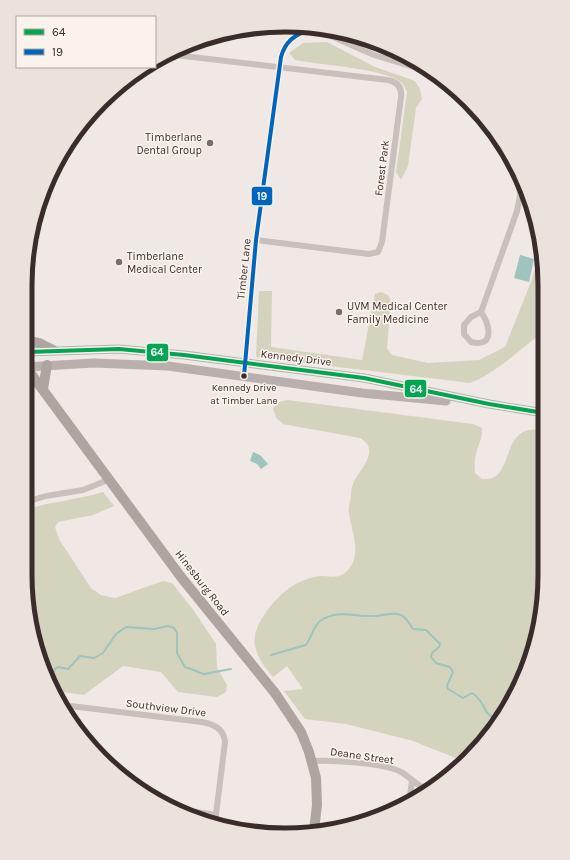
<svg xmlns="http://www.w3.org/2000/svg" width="570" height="860" font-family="Karla,sans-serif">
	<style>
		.green { fill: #d4d4be }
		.water { fill: #9fc3bd }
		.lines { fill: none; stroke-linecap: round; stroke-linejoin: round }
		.stream { stroke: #9fc3bd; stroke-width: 2 }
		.minor { stroke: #c9c0bc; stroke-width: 6 }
		.secondary { stroke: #b9b0ad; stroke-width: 9 }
		.primary { stroke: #aea5a1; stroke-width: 10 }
		.bus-1-casing { stroke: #fbf2ec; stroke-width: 7 }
		.bus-2-casing { stroke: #fbf2ec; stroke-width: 7 }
		.bus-1 { stroke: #00a651; stroke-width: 4 }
		.bus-2 { stroke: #0065bd; stroke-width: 4 }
		.poi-dot { fill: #796e6b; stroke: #fbf2ec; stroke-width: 1.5 }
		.bus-dot { fill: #3a2c2a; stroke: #fbf2ec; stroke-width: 1.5 }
		.labels { text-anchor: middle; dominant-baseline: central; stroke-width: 3; stroke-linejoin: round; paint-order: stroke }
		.bus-label { font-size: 10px; fill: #3a2c2a; stroke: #fbf2ec }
		.poi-label { font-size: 11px; fill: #3a2c2a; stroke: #fbf2ec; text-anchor: start }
		.street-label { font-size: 11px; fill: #3a2c2a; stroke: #fbf2ec }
		.rim { fill: none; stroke: #3a2c2a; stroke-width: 5 }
		.line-badge { stroke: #fbf2ec; stroke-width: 1.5 }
		.badge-label { font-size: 11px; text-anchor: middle; font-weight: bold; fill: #fff }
	</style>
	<rect width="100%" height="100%" fill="#efe8e4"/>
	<g class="green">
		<path d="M327,42L375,67L415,81L420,89L422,99L416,108L408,166L401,180L396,172L407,92C405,87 403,83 398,80C379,69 324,65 300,61L295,60L289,53L303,43Z"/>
		<path d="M540,251L544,268V333L539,335C517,352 496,373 470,383L256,357L259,291H272L271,347L362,360L375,294L381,292L388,295L391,301L387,348L392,355L428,363L479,360L505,347L531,282Z"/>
		<path d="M288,400L473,424L482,428C483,439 478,444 476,454C474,460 475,467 475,473L482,479C485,479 489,479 492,478C512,471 504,425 539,430L541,438L544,437L543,609L518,690L480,747L463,761L413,741L346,724L305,719L284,691L303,689L287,666L273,677C265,668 258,659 255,646C250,625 281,589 300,582C305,579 314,577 320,576C329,576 339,579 346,572C363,557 352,532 349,514C348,509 350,502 351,496C351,492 351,488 353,484C359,469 382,451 360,438L283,424L276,418L273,408L279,402Z"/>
		<path d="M103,492L114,506L93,515L58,522L55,527L59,539L91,588L101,595L115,598L163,581L172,583L194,611L216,644L217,667L227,685L226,692L217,697L178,692L161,672L123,666L84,695L55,691L39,658L29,598C40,589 29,580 25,570C22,561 25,523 25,510C51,501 78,500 103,492Z"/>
	</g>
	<g class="water">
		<path d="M520,255L534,259L529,282L514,278Z"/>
		<path d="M253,452L260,455L268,464L261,469L257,464L250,461Z"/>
	</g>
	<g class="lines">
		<g class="stream">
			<path d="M271,655L306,645C311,638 313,627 320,621C337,609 355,617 374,616C383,616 393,611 401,615C407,618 409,623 413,629L426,630L440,644L439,647L432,653L431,657L436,663L450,667L453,672L447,686L448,689L463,698L472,693C488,703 480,715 499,719"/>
			<path d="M41,664L43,667"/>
			<path d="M47,675L53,674L55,669L58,667L68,669L80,656L94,658L103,653L116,634L126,627L154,629L168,626L174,628L177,633V653L185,667L204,674L231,669"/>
		</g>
		<g class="minor">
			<path d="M324,33L374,55L423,70"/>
			<path d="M167,54L388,80C398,82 402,88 401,97L382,242L378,252L369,254L256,240"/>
			<path d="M481,312C490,325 495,348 471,342L464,334V325L471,317L481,312L517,211L520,196L519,174"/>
			<path d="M244,376L256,240L281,57C285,42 294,34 309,31"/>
			<path d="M26,502L46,496L83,490L108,480"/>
			<path d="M62,705L202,722C214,724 224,729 225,742L215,822"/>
			<path d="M312,761C332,760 381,763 399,771C410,776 416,786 428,790"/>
			<path d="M409,803L412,781"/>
			<path d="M175,809L216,815"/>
		</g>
		<g class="secondary">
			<path d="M27,352L119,349L184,355L364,378L489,404L544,413"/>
			<path d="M26,367L94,363L168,366L362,393L446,401"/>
		</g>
		<g class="primary">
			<path d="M27,340L39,343L53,350"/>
			<path d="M26,367L181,577L275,693L301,732L309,752L316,778L317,805L314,830"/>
			<path d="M43,389L47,365"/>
		</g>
		<defs>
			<path id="bus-1" d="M27,352L119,349L184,355L364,378L489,404L544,413"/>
			<path id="bus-2" d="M244,376L256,240L281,57C285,42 294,34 309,31"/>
		</defs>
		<use href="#bus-1" class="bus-1-casing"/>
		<use href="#bus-2" class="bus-2-casing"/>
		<use href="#bus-1" class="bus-1"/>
		<use href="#bus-2" class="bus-2"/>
	</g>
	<g class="poi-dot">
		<circle cx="210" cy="143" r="4"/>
		<circle cx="119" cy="262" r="4"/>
		<circle cx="339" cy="312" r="4"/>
	</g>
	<circle class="bus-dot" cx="244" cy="376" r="3.5"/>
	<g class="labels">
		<g class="bus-label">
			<text x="244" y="388">Kennedy Drive<tspan x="244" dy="13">at Timber Lane</tspan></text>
		</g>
		<g class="poi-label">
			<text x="202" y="137" text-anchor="end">Timberlane<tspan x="202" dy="13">Dental Group</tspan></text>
			<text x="127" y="256">Timberlane<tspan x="127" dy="13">Medical Center</tspan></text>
			<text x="347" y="306">UVM Medical Center<tspan x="347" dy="13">Family Medicine</tspan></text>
		</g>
		<g class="street-label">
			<text transform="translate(382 168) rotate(-83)">Forest Park</text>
			<text transform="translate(244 269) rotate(-84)">Timber Lane</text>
			<text transform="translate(296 358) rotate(7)">Kennedy Drive</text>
			<text transform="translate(202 583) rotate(52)">Hinesburg Road</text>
			<text transform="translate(166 708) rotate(7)">Southview Drive</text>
			<text transform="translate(362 756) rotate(8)">Deane Street</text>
		</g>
	</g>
	<path d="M0 0H570V860H0ZM285 32H285A253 253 0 0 1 538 285V575A253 253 0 0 1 285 828H285A253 253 0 0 1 32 575V285A253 253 0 0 1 285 32Z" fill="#ece2dc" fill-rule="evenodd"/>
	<path class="rim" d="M285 32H285A253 253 0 0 1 538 285V575A253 253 0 0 1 285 828H285A253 253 0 0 1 32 575V285A253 253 0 0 1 285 32Z"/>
	<g class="line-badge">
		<rect x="251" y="186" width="22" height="20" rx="4" fill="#0065bd"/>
		<rect x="146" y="343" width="23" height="19" rx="4" fill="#00a651"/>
		<rect x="404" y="379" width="23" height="19" rx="4" fill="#00a651"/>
	</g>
	<g class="badge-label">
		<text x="262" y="200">19</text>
		<text x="157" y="356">64</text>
		<text x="416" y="393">64</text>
	</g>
	<rect x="16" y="16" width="140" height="52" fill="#fbf2ec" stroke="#aea39e"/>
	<rect x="24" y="29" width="20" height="6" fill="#00a651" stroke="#aea39e"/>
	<text x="52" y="36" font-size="12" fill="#3a2c2a">64</text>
	<rect x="24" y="49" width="20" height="6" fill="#0065bd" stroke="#aea39e"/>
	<text x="52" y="56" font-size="12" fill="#3a2c2a">19</text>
</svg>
